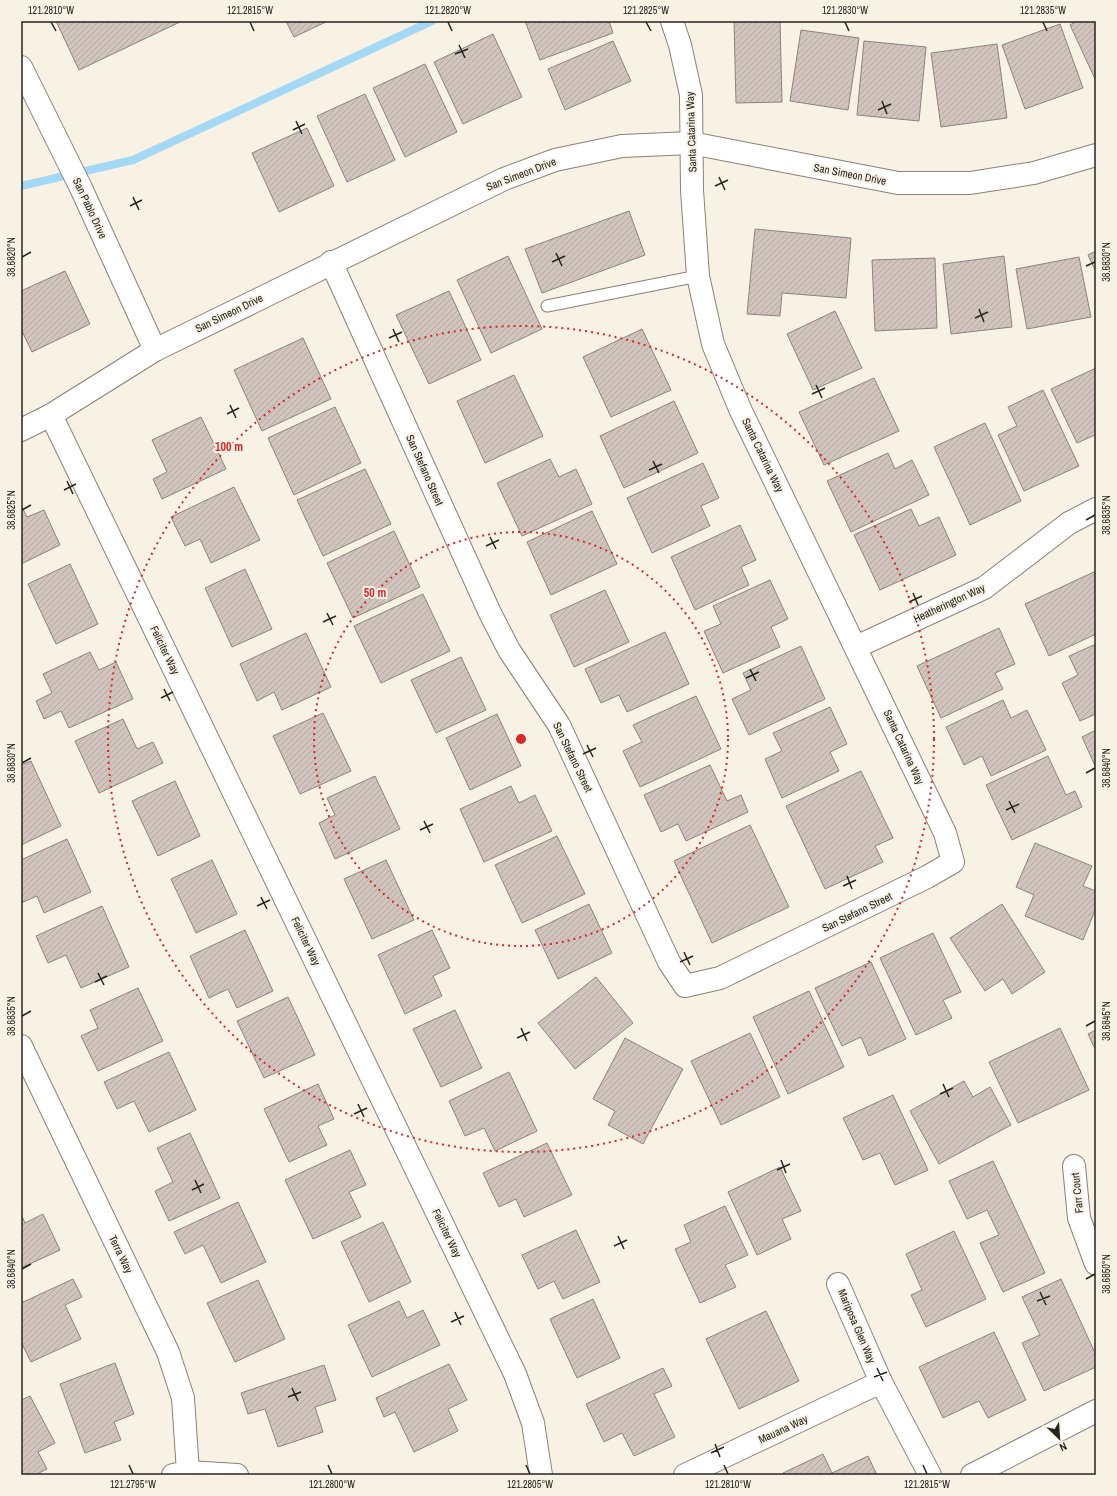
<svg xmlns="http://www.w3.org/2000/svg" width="1117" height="1496" font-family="'Archivo Narrow',sans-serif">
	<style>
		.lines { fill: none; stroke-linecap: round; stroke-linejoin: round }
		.stream { stroke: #a4d9f6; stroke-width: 8 }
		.building { fill: url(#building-hatch); stroke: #8e837b }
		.service-casing { stroke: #888277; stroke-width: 13 }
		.minor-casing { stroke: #888277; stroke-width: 24 }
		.tertiary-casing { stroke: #888277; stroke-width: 24 }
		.service { stroke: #fff; stroke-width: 11 }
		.minor { stroke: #fff; stroke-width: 22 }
		.tertiary { stroke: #fff; stroke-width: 22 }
		.ticks { fill: none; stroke: #26241f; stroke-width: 1.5 }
		.ring { fill: none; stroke: #d62828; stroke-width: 2; stroke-dasharray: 2 4 }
		.labels { text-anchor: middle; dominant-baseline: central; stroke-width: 4; stroke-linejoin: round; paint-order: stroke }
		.street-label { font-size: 11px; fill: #26241f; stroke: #f8f2e5 }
		.centre { fill: #d62828; stroke: #f8f2e5; stroke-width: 2 }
		.ring-label { font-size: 12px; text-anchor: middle; font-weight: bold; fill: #d62828; stroke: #f8f2e5; stroke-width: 4; stroke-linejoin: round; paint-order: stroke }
		.neatline { fill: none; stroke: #26241f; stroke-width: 1.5 }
		.ticks-label { font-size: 10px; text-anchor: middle; fill: #26241f }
	</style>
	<defs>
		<pattern id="building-hatch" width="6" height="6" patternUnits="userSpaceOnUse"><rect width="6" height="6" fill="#d1c4bd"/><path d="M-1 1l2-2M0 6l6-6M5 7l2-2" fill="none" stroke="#b3a8a2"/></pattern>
	</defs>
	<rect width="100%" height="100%" fill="#f8f2e5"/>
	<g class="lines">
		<path class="stream" d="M21,186L133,160L432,21"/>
	</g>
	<g class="building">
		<path d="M56,21H182L79,70Z"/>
		<path d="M286,21H328L294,37Z"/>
		<path d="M525,21H609L613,33L540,60Z"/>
		<path d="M734,21H780L782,102L736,103Z"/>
		<path d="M1077,21H1096V81L1070,25Z"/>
		<path d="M1060,24L1083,88L1025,109L1002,45Z"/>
		<path d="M801,30L859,38L848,110L790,101Z"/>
		<path d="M493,34L522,97L463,124L434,62Z"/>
		<path d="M613,41L631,81L565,110L548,69Z"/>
		<path d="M864,41L926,47L919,121L857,115Z"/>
		<path d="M997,44L1007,118L941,127L931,53Z"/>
		<path d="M425,64L457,132L405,157L373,88Z"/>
		<path d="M365,94L395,160L347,182L317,116Z"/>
		<path d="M307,128L334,186L279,212L252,153Z"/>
		<path d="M629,211L645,255L542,293L525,249Z"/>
		<path d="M755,229L851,238L846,298L782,293L780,316L747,314Z"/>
		<path d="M1096,251V272L1088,255Z"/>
		<path d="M508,256L542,329L491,353L457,280Z"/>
		<path d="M1004,256L1012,327L951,334L943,264Z"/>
		<path d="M1079,257L1091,317L1027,329L1016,269Z"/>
		<path d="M935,258L937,328L875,331L872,260Z"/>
		<path d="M65,271L90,324L32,352L21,329V291Z"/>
		<path d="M449,291L481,360L429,384L396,315Z"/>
		<path d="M835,311L862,368L813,390L787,334Z"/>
		<path d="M642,329L671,390L611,417L583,357Z"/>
		<path d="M303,338L331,399L262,431L234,370Z"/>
		<path d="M1096,368V437L1095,435L1077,443L1051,389Z"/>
		<path d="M514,375L543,436L485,463L457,401Z"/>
		<path d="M874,378L899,431L824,465L799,412Z"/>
		<path d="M1043,390L1079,466L1024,491L998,435L1017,426L1008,407Z"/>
		<path d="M674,401L698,453L624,488L600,436Z"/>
		<path d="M335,407L361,463L294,495L268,438Z"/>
		<path d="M201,417L226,469L162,499L153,479L167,472L152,440Z"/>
		<path d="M985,423L1021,501L970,525L934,447Z"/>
		<path d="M888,453L895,469L912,460L929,495L851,532L827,481Z"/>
		<path d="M550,459L559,477L576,469L592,504L522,536L497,483Z"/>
		<path d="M703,463L719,498L701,506L710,526L652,553L627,498Z"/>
		<path d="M365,469L391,524L323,556L297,500Z"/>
		<path d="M234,487L260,540L211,563L200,539L185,546L171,517Z"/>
		<path d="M21,505L27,517L44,510L60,545L21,564Z"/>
		<path d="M911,509L919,526L939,517L956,555L880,590L854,535Z"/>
		<path d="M592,511L617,564L551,595L527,542Z"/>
		<path d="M740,525L756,560L741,567L749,585L695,610L671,557Z"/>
		<path d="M394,531L420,587L353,618L327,563Z"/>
		<path d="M70,564L98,624L56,644L28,584Z"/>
		<path d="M245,569L272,629L232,647L205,588Z"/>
		<path d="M1096,571V634L1049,656L1025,604Z"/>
		<path d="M770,580L788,619L771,627L780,647L723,673L704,631L721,624L713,606Z"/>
		<path d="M605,590L629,642L574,667L550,615Z"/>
		<path d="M423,594L450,651L381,683L354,626Z"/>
		<path d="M999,628L1015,664L995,673L1003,689L941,718L917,666Z"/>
		<path d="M665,632L689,684L627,712L619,695L601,703L585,669Z"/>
		<path d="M306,633L331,687L282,710L274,692L257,701L240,664Z"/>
		<path d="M1096,644V714L1080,721L1062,683L1078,675L1069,656Z"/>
		<path d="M801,646L825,699L749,735L732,699L751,690L743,673Z"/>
		<path d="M90,652L99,670L116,662L133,699L69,728L61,711L44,719L36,701L52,693L43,674Z"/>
		<path d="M461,657L486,710L436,733L411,680Z"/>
		<path d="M696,696L721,749L640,787L623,751L642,742L633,725Z"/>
		<path d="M1003,700L1011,718L1027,710L1046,750L991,776L982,756L964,765L946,727Z"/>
		<path d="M830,707L847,744L830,752L839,771L782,798L765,759L782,751L773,733Z"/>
		<path d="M323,713L351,771L300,794L273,736Z"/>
		<path d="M497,714L521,766L470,790L446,738Z"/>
		<path d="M123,719L137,749L153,742L163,763L99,793L75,741Z"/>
		<path d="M1096,730V768L1082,737Z"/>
		<path d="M1048,756L1066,795L1075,791L1082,807L1012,840L986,785Z"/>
		<path d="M31,761L61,826L21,845V765Z"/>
		<path d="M710,765L727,801L741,795L748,812L686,841L678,824L661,832L644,795Z"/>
		<path d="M861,771L893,838L875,846L883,862L825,889L786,806Z"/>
		<path d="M375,776L400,829L335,859L319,823L335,815L327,798Z"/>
		<path d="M175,781L200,836L158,856L132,801Z"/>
		<path d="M511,786L519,803L535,795L552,831L484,862L460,809Z"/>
		<path d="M750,825L789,907L712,943L674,861Z"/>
		<path d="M557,836L585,894L522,923L495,865Z"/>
		<path d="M67,839L91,892L44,913L37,896L21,903V860Z"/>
		<path d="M1035,843L1092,866L1083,886L1096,891V908L1083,940L1025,916L1034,895L1016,887Z"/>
		<path d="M212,860L237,914L196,933L171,879Z"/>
		<path d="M386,860L414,920L372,939L344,879Z"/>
		<path d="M589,904L612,953L558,979L535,930Z"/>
		<path d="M1002,904L1045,972L1012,994L1003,979L985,991L950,938Z"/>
		<path d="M102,906L129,967L81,988L66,955L48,963L36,936Z"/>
		<path d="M245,930L273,991L237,1008L228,989L209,998L190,956Z"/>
		<path d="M432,930L450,968L433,976L442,996L405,1014L378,955Z"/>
		<path d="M933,933L961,992L943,1000L952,1018L916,1035L880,958Z"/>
		<path d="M871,962L906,1039L869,1056L861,1037L842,1046L815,988Z"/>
		<path d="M596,977L633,1023L575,1069L538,1023Z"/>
		<path d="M138,988L163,1041L98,1071L81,1036L98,1028L90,1010Z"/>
		<path d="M809,991L844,1067L788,1094L753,1017Z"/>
		<path d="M288,997L315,1055L264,1078L237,1021Z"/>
		<path d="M455,1010L482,1068L441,1087L413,1029Z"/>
		<path d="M1060,1028L1089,1090L1018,1123L989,1062Z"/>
		<path d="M1096,1030V1051L1088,1034Z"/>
		<path d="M750,1033L780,1097L721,1125L691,1061Z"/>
		<path d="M625,1038L683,1069L643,1144L608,1125L615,1111L593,1099Z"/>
		<path d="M169,1052L196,1110L149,1132L134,1101L117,1109L104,1082Z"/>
		<path d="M509,1072L537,1131L495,1151L484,1128L465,1136L449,1101Z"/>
		<path d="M964,1081L973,1097L990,1087L1011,1125L939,1164L910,1111Z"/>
		<path d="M318,1084L334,1119L318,1126L327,1145L289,1162L264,1109Z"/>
		<path d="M893,1095L928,1170L895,1185L880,1153L863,1160L843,1118Z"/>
		<path d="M190,1133L220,1198L169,1221L155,1191L173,1182L157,1148Z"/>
		<path d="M547,1143L572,1195L524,1217L516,1199L499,1207L483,1173Z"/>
		<path d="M350,1150L366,1185L349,1192L361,1217L313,1239L285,1180Z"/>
		<path d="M993,1161L1045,1273L1003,1292L980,1243L999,1235L987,1210L967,1219L949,1181Z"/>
		<path d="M780,1167L801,1211L782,1219L791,1239L757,1255L728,1192Z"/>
		<path d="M238,1202L266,1262L221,1283L203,1245L185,1254L174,1232Z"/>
		<path d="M725,1206L748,1255L725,1265L736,1287L700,1303L675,1249L691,1242L684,1225Z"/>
		<path d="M21,1214L25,1223L43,1214L60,1250L21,1268Z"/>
		<path d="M383,1222L411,1282L369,1302L341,1242Z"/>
		<path d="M576,1230L600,1282L563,1299L554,1281L538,1289L522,1255Z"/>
		<path d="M954,1231L986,1299L926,1327L911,1295L922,1290L906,1254Z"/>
		<path d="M73,1279L82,1297L65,1305L81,1339L31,1362L21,1342V1303Z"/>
		<path d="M1061,1279L1096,1355V1367L1044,1391L1022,1343L1040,1335L1022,1297Z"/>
		<path d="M258,1280L285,1339L235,1362L207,1303Z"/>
		<path d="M593,1299L620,1358L577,1378L550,1319Z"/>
		<path d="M399,1301L407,1318L423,1310L440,1345L372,1377L348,1325Z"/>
		<path d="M766,1311L799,1381L739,1409L706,1339Z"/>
		<path d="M994,1332L1026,1400L988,1418L979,1401L943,1418L919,1367Z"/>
		<path d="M115,1363L134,1414L114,1422L121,1440L85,1453L60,1384Z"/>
		<path d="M449,1364L467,1400L448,1409L458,1431L414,1452L395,1412L384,1417L376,1398Z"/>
		<path d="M324,1365L336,1400L315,1407L323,1432L278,1447L265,1409L248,1414L241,1393Z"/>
		<path d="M663,1368L672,1386L654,1394L675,1437L634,1456L622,1433L604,1442L586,1404Z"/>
		<path d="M30,1396L55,1443L38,1452L47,1469L35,1475H21V1400Z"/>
		<path d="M823,1454L832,1473L868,1456L877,1475H784L783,1473Z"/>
	</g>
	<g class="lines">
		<defs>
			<path id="service" d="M547,306L698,276"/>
			<g id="minor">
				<path d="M21,67L81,188L155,350"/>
				<path d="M331,262L490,613L509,650L559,725L669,962L685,986L720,978L927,877L953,862L945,833L740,409L713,344L698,276L692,190L691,95L680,45L672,21"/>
				<path d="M51,415L515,1374L533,1423L541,1475"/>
				<path d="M856,647L984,588L1069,523L1096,509"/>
				<path d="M21,1046L168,1352L183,1398L188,1472"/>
				<path d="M1074,1166L1079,1218L1096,1264"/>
				<path d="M838,1284L881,1382L930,1475"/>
				<path d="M173,1475L188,1472L237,1475"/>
				<path d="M685,1475L881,1382"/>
				<path d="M972,1475L1096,1411"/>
			</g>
			<path id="tertiary" d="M21,430L51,415L155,350L504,179L555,160L622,146L691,143L898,183H970L1034,173L1096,155"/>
		</defs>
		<use href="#service" class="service-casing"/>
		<use href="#minor" class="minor-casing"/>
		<use href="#tertiary" class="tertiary-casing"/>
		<use href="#service" class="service"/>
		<use href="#minor" class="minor"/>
		<use href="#tertiary" class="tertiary"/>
	</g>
	<path class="ticks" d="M51,22L56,31M250,22L254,31M448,22L452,31M646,22L651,31M845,22L849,31M1043,22L1047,31M459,45L465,58M455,54L468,49M882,101L887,114M878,110L891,104M296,121L302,134M293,130L305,124M719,177L725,190M715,186L728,180M133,197L139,210M130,206L142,200M556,253L562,266M22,257L31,252M552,262L565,256M1086,266L1095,262M979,309L984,322M975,318L988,312M393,329L399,342M389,338L402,332M816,385L822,398M812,394L825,388M230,405L236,418M227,414L239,408M653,461L659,473M649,470L662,464M67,481L73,494M64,490L76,484M22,510L31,505M1086,520L1095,515M490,537L496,549M486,546L499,540M913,593L918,605M909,602L922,596M327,613L333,625M323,622L336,616M750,669L756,681M746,678L759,672M164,689L170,701M161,698L173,692M587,745L593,757M583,754L596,748M22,763L31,758M1086,773L1095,768M1009,801L1015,813M1006,810L1019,804M424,821L430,833M420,830L433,824M847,876L852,889M843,886L856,880M261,897L267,909M257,906L270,900M684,952L690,965M680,962L693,956M98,973L104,985M95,982L107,976M22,1016L31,1011M1086,1026L1095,1021M521,1028L527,1041M517,1038L530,1032M943,1084L949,1097M940,1094L953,1088M358,1104L364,1117M354,1114L367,1108M781,1160L786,1173M777,1170L790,1164M195,1180L201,1193M192,1190L204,1184M618,1236L624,1249M614,1246L627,1240M22,1269L31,1264M1086,1279L1095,1274M1040,1292L1046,1305M1037,1301L1050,1296M455,1312L461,1325M451,1322L464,1316M877,1368L883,1381M874,1377L887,1372M292,1388L298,1401M288,1397L301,1392M715,1444L720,1457M711,1453L724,1447M129,1465L133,1474M328,1465L332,1474M526,1465L530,1474M724,1465L728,1474M923,1465L927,1474"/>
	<g class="ring">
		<circle cx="521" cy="739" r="207"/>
		<circle cx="521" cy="739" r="413"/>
	</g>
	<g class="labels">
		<g class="street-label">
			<text transform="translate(691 132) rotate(-92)">Santa Catarina Way</text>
			<text transform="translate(521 174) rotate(-21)">San Simeon Drive</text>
			<text transform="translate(850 174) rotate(11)">San Simeon Drive</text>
			<text transform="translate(90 208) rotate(65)">San Pablo Drive</text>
			<text transform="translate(229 313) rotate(-26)">San Simeon Drive</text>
			<text transform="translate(763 455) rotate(64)">Santa Catarina Way</text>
			<text transform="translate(425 470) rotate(66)">San Stefano Street</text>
			<text transform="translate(949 603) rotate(-25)">Heatherington Way</text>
			<text transform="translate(165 650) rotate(64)">Feliciter Way</text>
			<text transform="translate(904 747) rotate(65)">Santa Catarina Way</text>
			<text transform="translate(573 757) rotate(64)">San Stefano Street</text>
			<text transform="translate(857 912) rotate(-26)">San Stefano Street</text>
			<text transform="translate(306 941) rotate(64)">Feliciter Way</text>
			<text transform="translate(1077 1193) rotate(-96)">Farr Court</text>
			<text transform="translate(447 1233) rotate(64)">Feliciter Way</text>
			<text transform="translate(121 1254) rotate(64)">Terra Way</text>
			<text transform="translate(857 1326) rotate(67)">Mariposa Glen Way</text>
			<text transform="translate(783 1429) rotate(-25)">Mauana Way</text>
		</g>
	</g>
	<circle cx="521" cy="739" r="6" class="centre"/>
	<g class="ring-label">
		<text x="229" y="451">100 m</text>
		<text x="375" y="597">50 m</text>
	</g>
	<rect width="1117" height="1496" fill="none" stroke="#f8f2e5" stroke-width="44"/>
	<g transform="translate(1059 1438) rotate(155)" stroke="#f8f2e5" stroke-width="3" paint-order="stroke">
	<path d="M0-3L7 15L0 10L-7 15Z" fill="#26241f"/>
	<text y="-6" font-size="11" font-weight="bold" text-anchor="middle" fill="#26241f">N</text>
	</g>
	<rect x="22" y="22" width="1073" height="1452" class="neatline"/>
	<g class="ticks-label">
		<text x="51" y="14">121.2810°W</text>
		<text x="250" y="14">121.2815°W</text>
		<text x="448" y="14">121.2820°W</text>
		<text x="646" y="14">121.2825°W</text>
		<text x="845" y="14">121.2830°W</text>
		<text x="1043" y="14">121.2835°W</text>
		<text transform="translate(11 257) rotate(-90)" y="4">38.6820°N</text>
		<text transform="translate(1106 262) rotate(-90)" y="4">38.6830°N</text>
		<text transform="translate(11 510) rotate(-90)" y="4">38.6825°N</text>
		<text transform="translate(1106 515) rotate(-90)" y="4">38.6835°N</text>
		<text transform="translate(11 763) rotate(-90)" y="4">38.6830°N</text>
		<text transform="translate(1106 768) rotate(-90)" y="4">38.6840°N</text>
		<text transform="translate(11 1016) rotate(-90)" y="4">38.6835°N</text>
		<text transform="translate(1106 1021) rotate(-90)" y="4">38.6845°N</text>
		<text transform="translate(11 1269) rotate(-90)" y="4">38.6840°N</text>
		<text transform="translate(1106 1274) rotate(-90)" y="4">38.6850°N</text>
		<text x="133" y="1488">121.2795°W</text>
		<text x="332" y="1488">121.2800°W</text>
		<text x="530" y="1488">121.2805°W</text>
		<text x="728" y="1488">121.2810°W</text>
		<text x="927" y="1488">121.2815°W</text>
	</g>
</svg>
